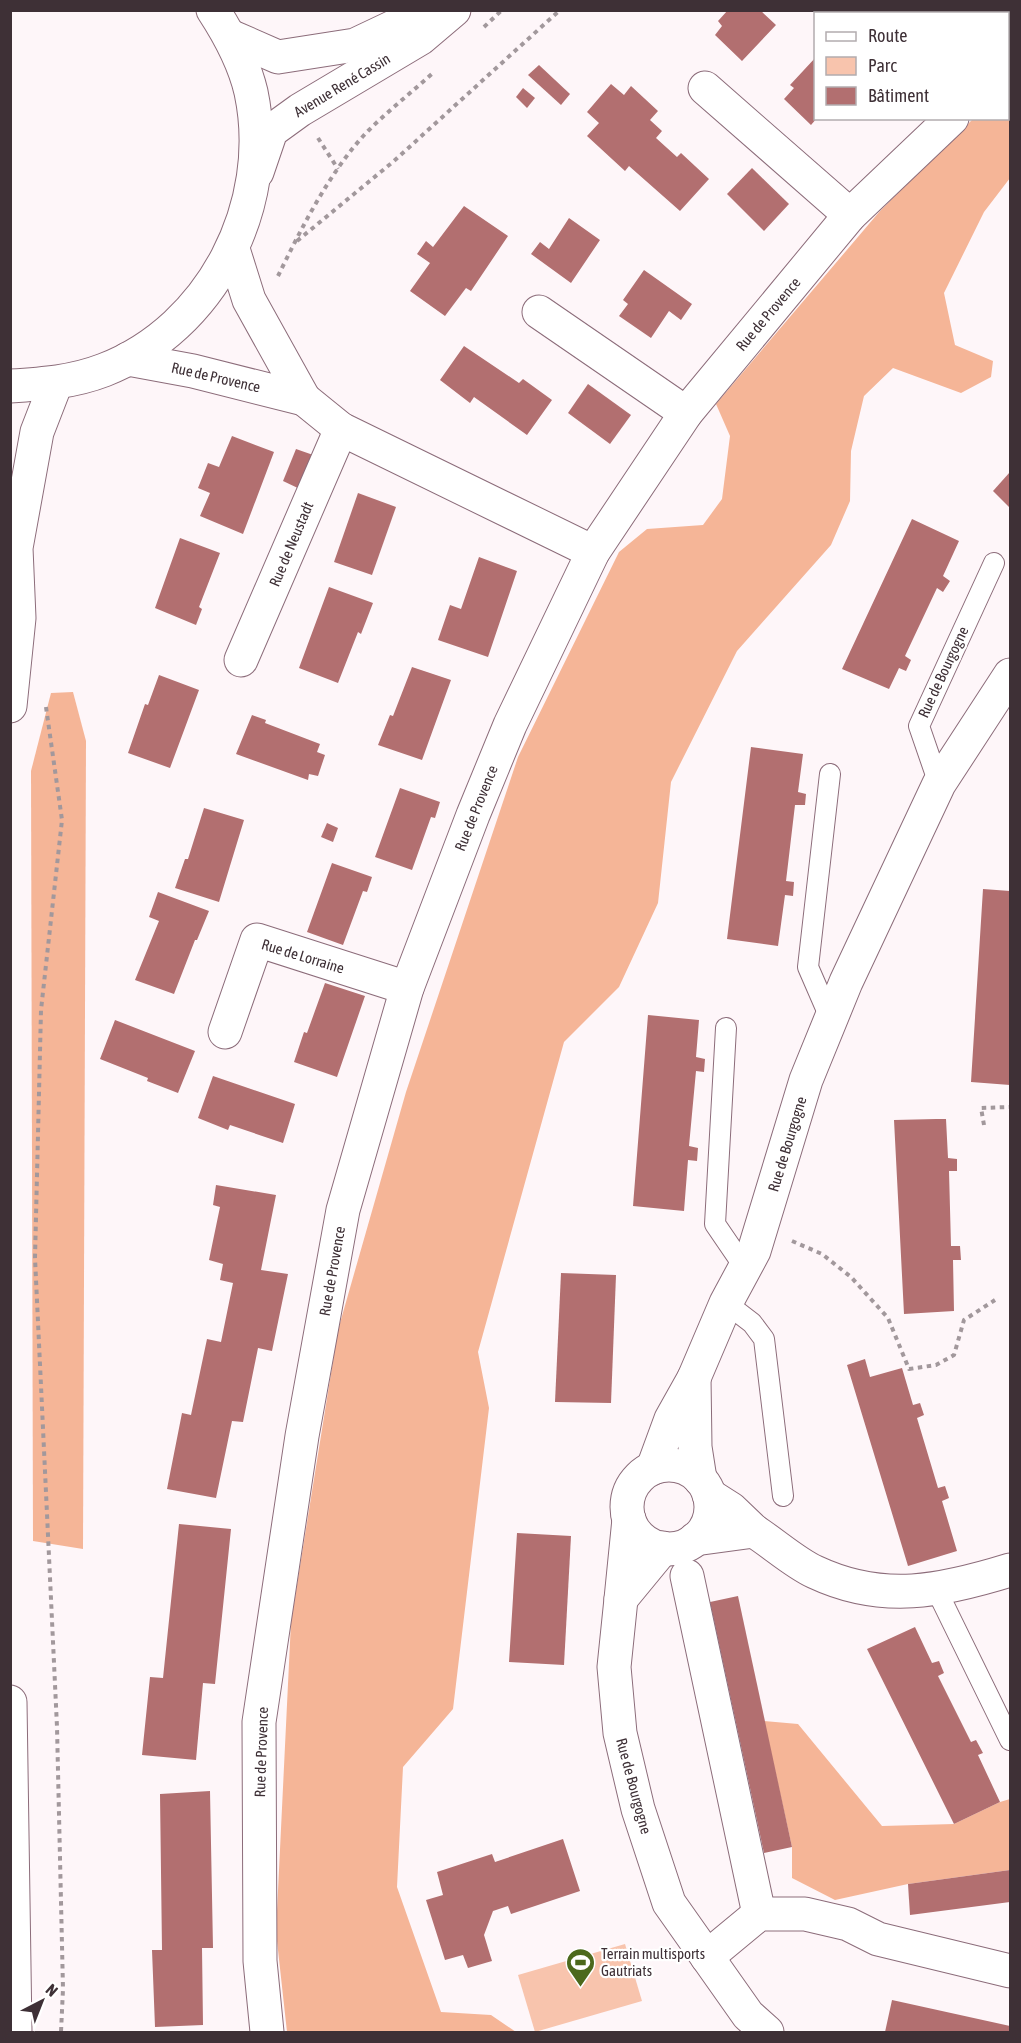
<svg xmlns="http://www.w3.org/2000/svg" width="1021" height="2043" font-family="'Asap Condensed',sans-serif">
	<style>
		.green { fill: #f8c4ad }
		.forest { fill: #f5b597 }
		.building { fill: #b26f70 }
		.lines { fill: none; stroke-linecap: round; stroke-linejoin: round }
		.service-casing { stroke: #8c6c7a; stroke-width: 22 }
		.minor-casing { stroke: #8c6c7a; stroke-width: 35 }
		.tertiary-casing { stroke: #8c6c7a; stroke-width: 35 }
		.path { stroke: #a2989c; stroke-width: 4; stroke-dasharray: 4.5 4.5; stroke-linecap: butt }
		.service { stroke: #fff; stroke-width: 20 }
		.minor { stroke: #fff; stroke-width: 33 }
		.tertiary { stroke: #fff; stroke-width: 33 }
		.labels { text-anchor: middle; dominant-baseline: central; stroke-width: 4.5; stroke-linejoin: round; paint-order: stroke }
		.street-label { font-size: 15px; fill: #3e3036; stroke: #fff }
		.poi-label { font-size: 15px; fill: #3e3036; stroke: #fff; text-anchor: start }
	</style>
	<rect width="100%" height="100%" fill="#fef6f9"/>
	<path class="green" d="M625,1944L642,2001L535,2032L518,1975Z"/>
	<g class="forest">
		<path d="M1010,81V178L984,212L944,293L955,345L993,361L991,377L961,393L893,368L864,396L851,451L850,501L831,545L737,651L671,782L658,903L619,987L564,1042L478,1352L489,1408L453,1709L403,1767L397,1887L441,2012L491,2015L516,2032H287L276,1932L291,1622L338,1330L406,1092L518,757L619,552L647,529L703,525L722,499L730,436L716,404L880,211L973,119L1008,118V84Z"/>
		<path d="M73,692L86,741L83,1549L33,1541L31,771L51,693Z"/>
		<path d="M764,1721L798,1724L882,1826L954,1824L1000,1802L1010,1799V1870L908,1884L835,1900L792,1878V1847Z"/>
	</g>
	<g class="building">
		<path d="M728,10H760L776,25L742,61L715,35L722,26L718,21Z"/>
		<path d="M871,10H900L896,14H874Z"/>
		<path d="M931,10H967L970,14H928Z"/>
		<path d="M816,57V118H817L811,125L784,99L794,88L790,85Z"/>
		<path d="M539,65L570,94L561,105L528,75Z"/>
		<path d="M611,84L624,95L631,86L658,111L650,120L662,131L656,138L677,157L681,153L709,179L680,211L629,166L625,171L587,136L599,123L587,112Z"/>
		<path d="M523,88L535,98L527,108L516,97Z"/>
		<path d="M752,168L789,204L764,231L727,194Z"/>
		<path d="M464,206L508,236L471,291L466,288L445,316L410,291L430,263L417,254L426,241L433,247Z"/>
		<path d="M569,218L600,240L571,283L531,254L540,242L549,249Z"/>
		<path d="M644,270L692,304L681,320L669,311L651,338L619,316L628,304L623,300Z"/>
		<path d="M464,346L519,383L523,379L552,400L527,435L474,397L470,403L440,380Z"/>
		<path d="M588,384L631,415L610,444L568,413Z"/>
		<path d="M232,436L274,452L243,534L200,516L210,493L198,488L208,463L219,467Z"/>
		<path d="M296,449L316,456L302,490L283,481Z"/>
		<path d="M1010,472V508L993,491Z"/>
		<path d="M358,493L396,507L372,575L334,562Z"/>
		<path d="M912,519L959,541L943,576L950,581L943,592L937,588L905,656L911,660L906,671L899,668L889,689L842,669Z"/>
		<path d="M180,538L220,553L199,607L202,609L196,625L155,608Z"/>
		<path d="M479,557L517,571L488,657L438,640L450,605L461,609Z"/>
		<path d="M329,587L373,603L361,634L358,632L338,683L299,668Z"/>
		<path d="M412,667L451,680L422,760L378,745L390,715L393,716Z"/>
		<path d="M159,675L199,690L170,768L128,753L145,704L148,705Z"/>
		<path d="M252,715L266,720L265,723L320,744L317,752L325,755L318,776L309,774L308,780L236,754Z"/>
		<path d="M751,747L803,754L798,792L806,794L805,805H795L786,881L794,882L793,896L785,895L778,946L727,939Z"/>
		<path d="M400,788L440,802L435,818L431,817L412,870L375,857Z"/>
		<path d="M204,808L244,820L219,902L175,888L185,859H188Z"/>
		<path d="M327,823L338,828L333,842L321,837Z"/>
		<path d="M332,863L372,877L367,892L363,891L343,945L307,932Z"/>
		<path d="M983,889L1010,891V1085L971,1082Z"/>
		<path d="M158,892L209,911L197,940H195L174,994L135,980L159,921L149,917Z"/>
		<path d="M325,983L365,996L337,1077L294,1062L304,1032L307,1033Z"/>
		<path d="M648,1015L699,1020L696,1057L705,1059L704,1072L696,1071L689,1146L698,1148L697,1161L688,1160L684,1211L633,1206Z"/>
		<path d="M115,1020L195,1051L178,1093L147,1081L148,1078L100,1059Z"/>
		<path d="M213,1076L295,1104L283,1143L230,1125L228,1130L198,1118Z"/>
		<path d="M936,1119H946L948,1158L957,1159V1171H949L951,1246H960L961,1260H953L954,1311L904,1314L894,1120Z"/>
		<path d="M216,1185L276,1195L261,1270L288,1274L272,1351L258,1348L243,1422L232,1421L216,1498L167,1489L182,1413L191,1415L207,1339L221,1342L233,1283L220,1280L223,1264L209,1260L220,1207L213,1205Z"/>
		<path d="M561,1273L616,1275L611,1403L555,1402Z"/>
		<path d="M865,1359L870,1377L902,1368L913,1405L920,1403L924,1415L917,1418L938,1488L945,1486L949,1498L942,1501L957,1551L908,1566L847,1365Z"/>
		<path d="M179,1524L231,1529L215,1684L203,1683L196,1760L142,1755L150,1677L163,1678Z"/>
		<path d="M517,1533L571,1536L564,1665L509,1662Z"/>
		<path d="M738,1596L792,1847L764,1853L710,1602Z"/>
		<path d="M915,1627L932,1663L939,1661L944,1673L938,1676L971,1742L976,1740L983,1753L978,1755L1000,1802L954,1824L867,1649Z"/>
		<path d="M210,1791L213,1948H202L203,2025L155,2027L152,1950H162L160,1794Z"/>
		<path d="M563,1839L580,1891L511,1914L508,1906L493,1911L484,1935L492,1961L468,1968L463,1955L445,1960L426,1900L443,1895L437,1872L492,1854L495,1862Z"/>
		<path d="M1010,1870V1902L910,1915L908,1884Z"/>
		<path d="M892,2000L1010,2026V2032H885Z"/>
	</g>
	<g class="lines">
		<defs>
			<g id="service">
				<path d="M830,774L808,967L831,1020"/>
				<path d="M939,784L919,726L994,563"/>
				<path d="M726,1028L715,1224L745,1268"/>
				<path d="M726,1303L752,1323L764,1339L783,1496"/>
				<path d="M936,1589L1010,1740"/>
			</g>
			<g id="minor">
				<path d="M230,36L278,57L355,45L410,19L422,10"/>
				<path d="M1008,65L1010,62"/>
				<path d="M705,88L850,215"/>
				<path d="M257,172L271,131L300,110L421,38L454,10"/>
				<path d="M539,312L686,413"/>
				<path d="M128,359L193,371L304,399L249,300L233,249"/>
				<path d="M304,399L341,429L593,552"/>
				<path d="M241,660L341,429"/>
				<path d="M225,1032L257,940L407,988"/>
				<path d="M694,1378L726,1303L754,1251L806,1080L846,982L939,784L1010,675"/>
				<circle cx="669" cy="1507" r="42"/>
				<path d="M653,1468L671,1419L694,1378L695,1447L700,1479"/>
				<path d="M629,1519L621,1599L663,1548"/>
				<path d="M754,1531C773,1543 795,1563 815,1572C883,1604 942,1591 1010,1570"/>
				<path d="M695,1539L754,1531L731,1509L709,1495"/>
				<path d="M687,1576L759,1914"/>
				<path d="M621,1599L614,1667L620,1733L638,1809L669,1903L748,2015L767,2032"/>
				<path d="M707,1957L759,1914H805L848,1924L878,1939L1010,1971"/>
				<path d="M267,2032L260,1961L259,1722L302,1436L343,1210L407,988L473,815L510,725L593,552L686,413L850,215L952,118"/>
			</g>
			<g id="tertiary">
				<path d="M10,386C43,384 73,382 104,370C212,328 275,205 251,92C244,62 230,36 213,10"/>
				<path d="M10,706L19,618L16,548L37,432L56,383"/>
				<path d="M10,1702L15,2032"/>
			</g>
		</defs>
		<use href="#service" class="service-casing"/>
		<use href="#minor" class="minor-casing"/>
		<use href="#tertiary" class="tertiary-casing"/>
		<g class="path">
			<path d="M484,27L502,10"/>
			<path d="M318,138L338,169"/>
			<path d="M297,241L394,161L560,10"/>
			<path d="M278,276C301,229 331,169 368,131C389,110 412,92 434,72"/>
			<path d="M46,707L62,820L41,1010L35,1258L57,1727L63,1989L61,2032"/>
			<path d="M984,1125L981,1108L1010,1107"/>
			<path d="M792,1241L822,1254L851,1277L888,1318L909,1369L936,1365L954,1355L964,1320L995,1300"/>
		</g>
		<use href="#service" class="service"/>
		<use href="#minor" class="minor"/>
		<use href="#tertiary" class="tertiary"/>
	</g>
	<defs>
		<symbol id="stadium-pin" viewBox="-11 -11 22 30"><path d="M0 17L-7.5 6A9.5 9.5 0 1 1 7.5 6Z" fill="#4c691c" stroke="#fff"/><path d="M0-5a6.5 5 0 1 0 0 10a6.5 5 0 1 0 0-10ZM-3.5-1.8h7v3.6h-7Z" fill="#fff"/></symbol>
	</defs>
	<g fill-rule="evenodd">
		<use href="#stadium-pin" x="564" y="1946" width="33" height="45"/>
	</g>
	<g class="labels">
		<g class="street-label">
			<text transform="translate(342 85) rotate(-31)">Avenue René Cassin</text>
			<text transform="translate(768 314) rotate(-50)">Rue de Provence</text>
			<text transform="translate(216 377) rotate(13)">Rue de Provence</text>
			<text transform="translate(291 544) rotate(-67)">Rue de Neustadt</text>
			<text transform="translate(943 672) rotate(-65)">Rue de Bourgogne</text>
			<text transform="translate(476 808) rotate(-68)">Rue de Provence</text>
			<text transform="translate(303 956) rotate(17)">Rue de Lorraine</text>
			<text transform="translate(787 1144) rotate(-73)">Rue de Bourgogne</text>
			<text transform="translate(332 1271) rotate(-80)">Rue de Provence</text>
			<text transform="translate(261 1752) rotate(-88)">Rue de Provence</text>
			<text transform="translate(634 1786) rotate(75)">Rue de Bourgogne</text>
		</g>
		<g class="poi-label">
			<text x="601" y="1953">Terrain multisports<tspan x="601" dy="17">Gautriats</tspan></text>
		</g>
	</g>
	<rect width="1021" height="2043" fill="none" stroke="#3e3036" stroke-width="24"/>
	<rect x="814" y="12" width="195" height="108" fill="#ffffff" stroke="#b2acaf" stroke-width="1.5"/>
	<rect x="826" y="32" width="30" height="9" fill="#ffffff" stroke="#b2acaf" stroke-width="1.5"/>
	<text x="868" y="42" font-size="18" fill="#3e3036">Route</text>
	<rect x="826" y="57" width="30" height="18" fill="#f8c4ad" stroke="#b2acaf" stroke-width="1.5"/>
	<text x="868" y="72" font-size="18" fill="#3e3036">Parc</text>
	<rect x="826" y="87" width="30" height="18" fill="#b26f70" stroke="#b2acaf" stroke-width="1.5"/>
	<text x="868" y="102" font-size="18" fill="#3e3036">Bâtiment</text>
	<g transform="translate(42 2001) rotate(42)" stroke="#ffffff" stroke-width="4.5" paint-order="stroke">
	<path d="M0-4.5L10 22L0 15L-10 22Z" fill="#3e3036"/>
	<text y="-9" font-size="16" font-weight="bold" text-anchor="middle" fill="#3e3036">N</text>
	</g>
</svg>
